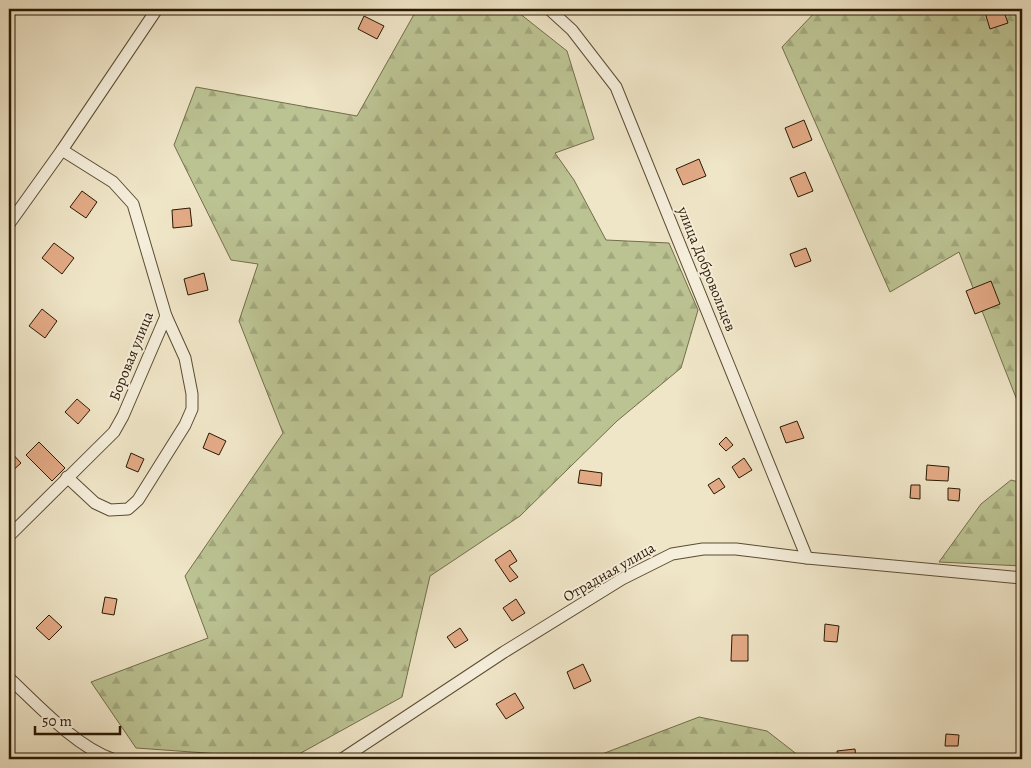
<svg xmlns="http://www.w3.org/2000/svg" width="1031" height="768" font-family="Alegreya,serif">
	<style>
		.forest { fill: url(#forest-firs); stroke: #736e4a }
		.building { fill: #e3aa86; stroke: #2a1902 }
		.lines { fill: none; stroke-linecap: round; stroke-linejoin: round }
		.street-casing { stroke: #5b4c33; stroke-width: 13 }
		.street { stroke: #f5eedb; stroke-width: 11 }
		.labels { text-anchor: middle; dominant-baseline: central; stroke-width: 4; stroke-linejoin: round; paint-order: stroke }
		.street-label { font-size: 15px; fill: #2a1902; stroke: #f5eedb }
	</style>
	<defs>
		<pattern id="forest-firs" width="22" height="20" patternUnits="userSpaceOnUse" patternTransform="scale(1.25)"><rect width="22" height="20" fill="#bcc393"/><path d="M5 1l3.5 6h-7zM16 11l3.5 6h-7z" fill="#a2a77d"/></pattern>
	</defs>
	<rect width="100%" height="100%" fill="#efe5c7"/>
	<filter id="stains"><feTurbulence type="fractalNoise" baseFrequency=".004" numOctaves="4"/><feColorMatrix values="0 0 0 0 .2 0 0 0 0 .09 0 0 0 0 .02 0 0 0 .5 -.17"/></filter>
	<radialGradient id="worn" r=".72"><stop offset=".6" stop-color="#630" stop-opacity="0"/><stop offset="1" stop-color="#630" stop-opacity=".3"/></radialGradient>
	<g class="forest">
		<path d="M417,9H514L567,51L594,139L555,153L574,180L606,240L669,243L698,310L681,368L617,421L520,516L430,576L402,697L290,759L136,748L91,682L208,638L185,576L283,433L239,321L258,264L231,260L174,145L196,87L357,116Z"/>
		<path d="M818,9H1022V413L959,252L890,292L782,47Z"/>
		<path d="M1011,480L1022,483V566L939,562L981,504Z"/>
		<path d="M699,717L767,731L803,759H589Z"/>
	</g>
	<g class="building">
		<path d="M984,9H1003L1008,23L990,29Z"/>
		<path d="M364,16L384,26L377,39L358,29Z"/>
		<path d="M804,120L812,140L793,148L785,128Z"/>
		<path d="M699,159L706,176L683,185L676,169Z"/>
		<path d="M805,172L813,191L798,197L790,178Z"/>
		<path d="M82,191L97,202L86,218L70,207Z"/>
		<path d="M190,208L192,226L173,228L172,210Z"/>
		<path d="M54,243L74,258L62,274L42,258Z"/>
		<path d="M806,248L811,261L795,267L790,254Z"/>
		<path d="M204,273L208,290L188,295L184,279Z"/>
		<path d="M991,281L1000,304L975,314L966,291Z"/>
		<path d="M42,309L57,321L45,338L29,326Z"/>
		<path d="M77,399L90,410L78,424L65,412Z"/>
		<path d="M797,421L804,438L786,443L780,427Z"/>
		<path d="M209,433L226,441L219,455L203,448Z"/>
		<path d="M726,437L733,445L726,451L719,444Z"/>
		<path d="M39,442L65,468L52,481L26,455Z"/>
		<path d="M9,450L21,463L9,474Z"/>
		<path d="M131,453L144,459L138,472L126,467Z"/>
		<path d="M744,458L752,470L739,478L732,467Z"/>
		<path d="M927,465L949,467L948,481L926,480Z"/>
		<path d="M580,470L602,473L601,486L578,483Z"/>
		<path d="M719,478L725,487L714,494L708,485Z"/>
		<path d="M911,485H920V499L910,498Z"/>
		<path d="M948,488L960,489L959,501L948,500Z"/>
		<path d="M510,550L517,561L509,566L518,577L510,582L495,560Z"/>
		<path d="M105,597L117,599L114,615L102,613Z"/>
		<path d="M516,599L525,613L512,621L503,608Z"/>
		<path d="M49,615L62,627L49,640L36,628Z"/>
		<path d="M825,624L839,626L837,642L824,641Z"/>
		<path d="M460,628L468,640L455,648L447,637Z"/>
		<path d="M732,635H748V661H731Z"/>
		<path d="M583,664L591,681L574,689L567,672Z"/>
		<path d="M515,693L524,708L506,719L496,704Z"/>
		<path d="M946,734L959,735L958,746H945Z"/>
		<path d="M855,749L856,759H838L837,751Z"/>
	</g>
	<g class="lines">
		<defs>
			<g id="street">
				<path d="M549,9L572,30L616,87L807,558"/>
				<path d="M9,224L62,150L157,9"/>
				<path d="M67,477L95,503L110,510L128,509L138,500L185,425L192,409V394L185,358L166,316"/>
				<path d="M9,536L114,432L123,416L166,316L133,204L113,182L62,150"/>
				<path d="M9,678C37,704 75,746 112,759"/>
				<path d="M342,759L504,652L622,579L672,554L703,549H736L807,558L1022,578"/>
			</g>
		</defs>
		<use href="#street" class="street-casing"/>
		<use href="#street" class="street"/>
	</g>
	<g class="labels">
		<g class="street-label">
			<text transform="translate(707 269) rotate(68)">улица Добровольцев</text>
			<text transform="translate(131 356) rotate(-68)">Боровая улица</text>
			<text transform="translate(609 572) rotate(-30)">Отрадная улица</text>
		</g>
	</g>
	<rect width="1031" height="768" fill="none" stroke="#efe5c7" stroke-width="30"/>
	<rect x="10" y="10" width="1011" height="748" fill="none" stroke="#2a1902" stroke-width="2.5"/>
	<rect x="15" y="15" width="1001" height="738" fill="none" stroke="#2a1902"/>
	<path d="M35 726v8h85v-8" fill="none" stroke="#2a1902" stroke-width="2.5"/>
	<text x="42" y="726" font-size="15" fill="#2a1902" stroke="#f5eedb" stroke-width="4" paint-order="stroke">50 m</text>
	<rect width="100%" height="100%" filter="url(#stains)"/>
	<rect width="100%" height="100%" fill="url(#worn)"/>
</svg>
